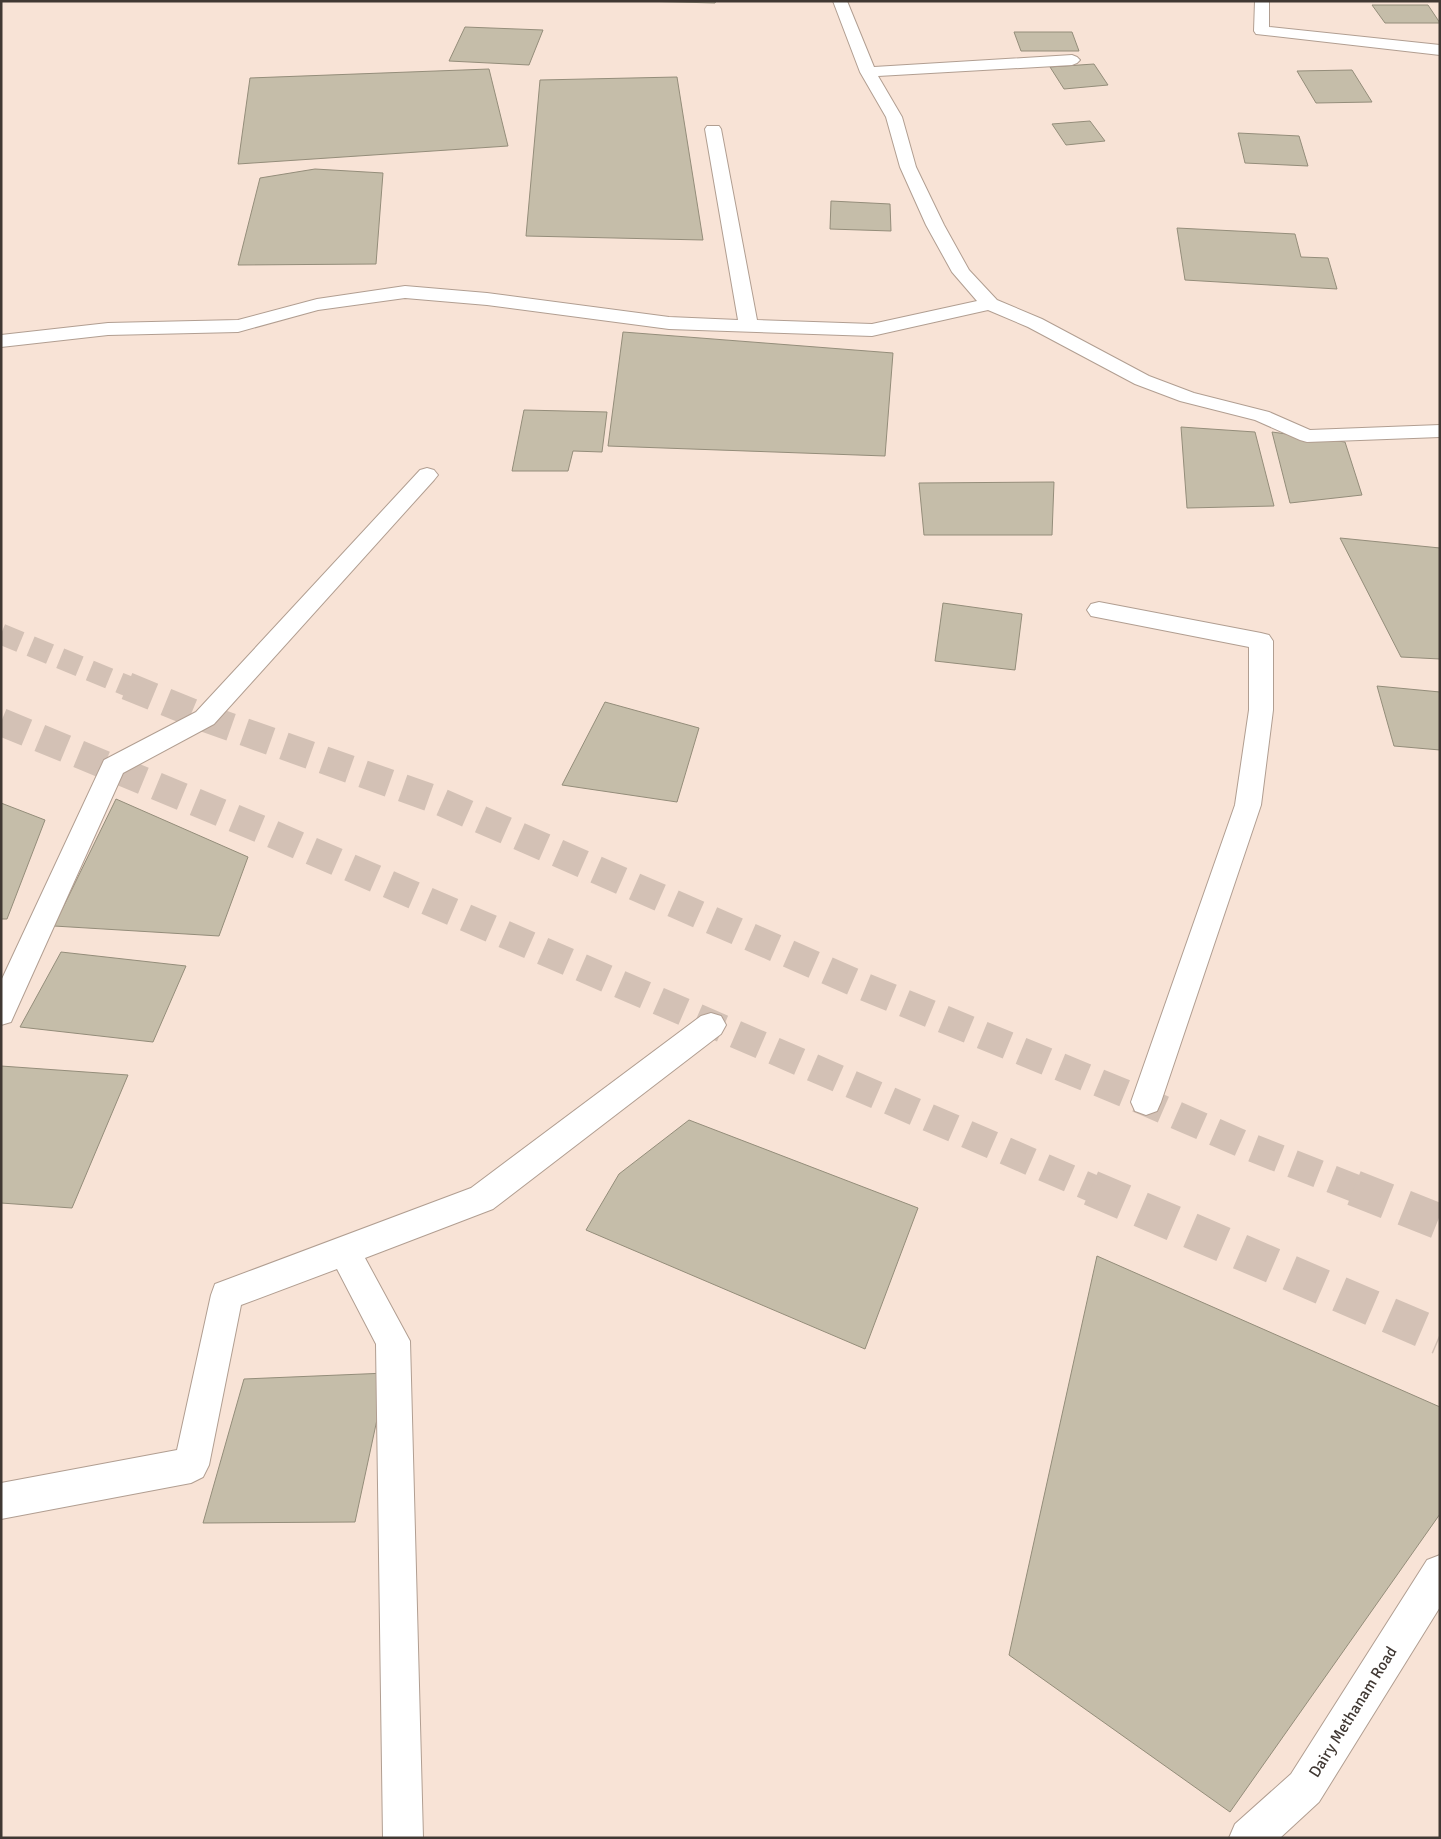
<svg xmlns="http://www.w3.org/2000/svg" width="1441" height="1839" font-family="Signika,sans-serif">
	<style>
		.building { fill: #c5bda9; stroke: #948d7a }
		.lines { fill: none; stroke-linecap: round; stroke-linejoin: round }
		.highway-tunnel-far2 { stroke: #d3c1b5; stroke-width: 21; stroke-dasharray: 21 11; stroke-linecap: butt }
		.highway-tunnel-far1 { stroke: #d3c1b5; stroke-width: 28; stroke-dasharray: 28 14; stroke-linecap: butt }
		.highway-tunnel { stroke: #d3c1b5; stroke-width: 36; stroke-dasharray: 36 18; stroke-linecap: butt }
		.lane-casing { stroke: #b19e91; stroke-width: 2 }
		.street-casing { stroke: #b19e91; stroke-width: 2 }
		.lane { fill: #fff; fill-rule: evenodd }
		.street { fill: #fff; fill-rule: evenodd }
		.labels { text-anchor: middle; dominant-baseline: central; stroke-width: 5; stroke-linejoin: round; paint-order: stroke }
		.near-street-label { font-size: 16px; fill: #403833; stroke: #fff }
	</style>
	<rect width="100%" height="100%" fill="#f8e3d6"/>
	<g class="building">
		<path d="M641,1H716L715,3Z"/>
		<path d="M1372,5H1428L1440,23H1385Z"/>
		<path d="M465,27L543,30L529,65L449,61Z"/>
		<path d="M1014,32H1072L1079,51H1021Z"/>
		<path d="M1094,64L1108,85L1064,89L1050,67Z"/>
		<path d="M489,69L508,146L238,164L250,78Z"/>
		<path d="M1352,70L1372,102L1316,103L1297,71Z"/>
		<path d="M677,77L703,240L526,236L540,80Z"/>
		<path d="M1090,121L1105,141L1066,145L1052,124Z"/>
		<path d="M1238,133L1299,136L1308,166L1245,163Z"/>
		<path d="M315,169L383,173L376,264L238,265L260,178Z"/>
		<path d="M831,201L890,204L891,231L830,229Z"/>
		<path d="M1177,228L1295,234L1301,257L1328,258L1337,289L1185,280Z"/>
		<path d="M623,332L893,353L885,456L608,446Z"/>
		<path d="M524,410L607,412L602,452L573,451L568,471H512Z"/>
		<path d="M1181,427L1255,432L1274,506L1187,508Z"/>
		<path d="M1272,432L1345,442L1362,495L1290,503Z"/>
		<path d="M1054,482L1052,535H924L919,483Z"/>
		<path d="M1340,538L1440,548V659L1401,657Z"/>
		<path d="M943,603L1022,614L1015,670L935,661Z"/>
		<path d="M1377,686L1440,692V750L1394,746Z"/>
		<path d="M605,702L699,728L677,802L562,785Z"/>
		<path d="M116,799L248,857L219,936L54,926Z"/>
		<path d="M1,803L45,820L7,919H1Z"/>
		<path d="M61,952L186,966L153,1042L20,1027Z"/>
		<path d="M1,1066L128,1075L72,1208L1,1203Z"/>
		<path d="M689,1120L918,1208L865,1349L586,1230L619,1174Z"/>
		<path d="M1097,1256L1440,1407V1514L1230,1812L1009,1655Z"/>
		<path d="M387,1373L355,1522L203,1523L244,1379Z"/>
	</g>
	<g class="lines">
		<path class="highway-tunnel-far2" d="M1,634L130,687"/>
		<g class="highway-tunnel-far1">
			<path d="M127,686L205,718L434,799L865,987L1146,1102L1245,1145L1357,1189"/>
			<path d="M1,722L263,830L1094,1189"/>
		</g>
		<g class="highway-tunnel">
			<path d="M1091,1188L1440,1337"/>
			<path d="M1354,1188L1440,1222"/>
		</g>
		<defs>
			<path id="lane" d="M427,468L434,470L438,475L434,480L214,724L123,773L15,1013L11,1022L1,1025V981L104,760L196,712L420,470Z"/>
			<g id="street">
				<path d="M833,1H847L874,67L1072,55L1077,57L1080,60L1077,63L1072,65L878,76L902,117L916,167L944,225L969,270L997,300L1042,319L1149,376L1194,393L1269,412L1310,430L1440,425V437L1307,442L1300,440L1255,420L1180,401L1135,384L1028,327L988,310L872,336L669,329L487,305L405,298L318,310L238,332L108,335L1,347V335L108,323L238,320L317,299L405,286L487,293L669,317L738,320L705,129L707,126H719L721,129L757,320L872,324L977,301L952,272L926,225L900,167L886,117L860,72Z"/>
				<path d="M1255,1H1269V27L1440,45V55L1256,34L1254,31Z"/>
				<path d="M1099,602L1261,633L1269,635L1273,641V710L1261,805L1161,1102L1157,1111L1146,1115L1135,1111L1131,1102L1235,805L1249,710V647L1091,616L1087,610L1091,604Z"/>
				<path d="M711,1013L721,1016L726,1025L721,1034L493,1209L365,1258L410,1341L423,1838H383L376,1344L337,1269L241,1305L209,1465L203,1477L191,1483L1,1519V1483L177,1450L211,1295L215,1284L471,1188L701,1016Z"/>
				<path d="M1440,1555V1607L1319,1802L1280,1838H1229L1235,1824L1291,1774L1427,1560Z"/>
			</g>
		</defs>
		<use href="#lane" class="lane-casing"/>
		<use href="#street" class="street-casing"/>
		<use href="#lane" class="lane"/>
		<use href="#street" class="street"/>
	</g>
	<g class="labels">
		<g class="near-street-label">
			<text transform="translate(1353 1712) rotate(-58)">Dairy Methanam Road</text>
		</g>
	</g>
	<rect width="1441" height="1839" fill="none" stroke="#403833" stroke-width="5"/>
</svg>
